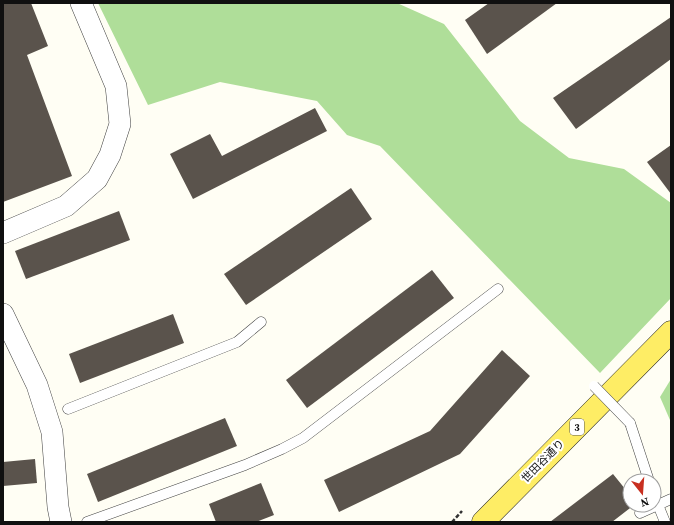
<svg xmlns="http://www.w3.org/2000/svg" width="674" height="525" font-family="'Source Serif 4','Noto Sans JP',serif">
	<style>
		.forest { fill: #afde99 }
		.building { fill: #5a534c }
		.lines { fill: none; stroke-linecap: round; stroke-linejoin: round }
		.service-casing { stroke: #434343; stroke-width: 11 }
		.minor-casing { stroke: #434343; stroke-width: 22 }
		.primary-casing { stroke: #212121; stroke-width: 23 }
		.path { stroke: #323232; stroke-width: 2.5; stroke-dasharray: 4 2; stroke-linecap: butt }
		.service { stroke: #fff; stroke-width: 10 }
		.minor { stroke: #fff; stroke-width: 21 }
		.primary { stroke: #feed65; stroke-width: 22 }
		.service-bridge-casing { stroke: #434343; stroke-width: 11; stroke-linecap: butt }
		.service-bridge { stroke: #fff; stroke-width: 10 }
		.labels { text-anchor: middle; dominant-baseline: central; stroke-width: 4; stroke-linejoin: round; paint-order: stroke }
		.shield { fill: #fff; stroke: #585858; stroke-width: 1 }
		.shield-label { font-size: 10px; font-weight: bold; fill: #101010 }
		.street-label { font-size: 11px; fill: #101010; stroke: #fff }
	</style>
	<rect width="100%" height="100%" fill="#fffef4"/>
	<g class="forest">
		<path d="M98,3H397L444,24L520,121L569,158L624,169L671,203V298L600,373L380,146L347,135L317,101L220,82L148,105Z"/>
		<path d="M671,379V419L670,420L660,397Z"/>
	</g>
	<g class="building">
		<path d="M3,3H31L48,46L27,55L72,176L3,202Z"/>
		<path d="M489,3H557L487,54L465,20Z"/>
		<path d="M671,17V59L576,129L553,98Z"/>
		<path d="M315,108L327,131L193,199L170,154L210,134L222,156Z"/>
		<path d="M671,145V194L647,162Z"/>
		<path d="M351,188L372,219L246,305L224,274Z"/>
		<path d="M119,211L130,240L26,279L15,251Z"/>
		<path d="M432,270L454,298L307,408L286,380Z"/>
		<path d="M173,314L184,343L80,383L69,354Z"/>
		<path d="M502,350L530,376L460,454L339,512L324,480L430,431Z"/>
		<path d="M225,418L237,446L98,502L87,474Z"/>
		<path d="M35,459L37,483L3,486V462Z"/>
		<path d="M613,474L630,495V505H634L612,522H550Z"/>
		<path d="M261,483L274,515L256,522H216L209,504Z"/>
	</g>
	<g class="lines">
		<defs>
			<g id="service">
				<path d="M68,409L237,342L261,322"/>
				<path d="M630,423L649,481"/>
				<path d="M654,495L665,522"/>
				<path d="M640,513L671,499"/>
				<path d="M87,522L245,465L282,449L303,438L498,289"/>
			</g>
			<g id="minor">
				<path d="M3,233L66,206L97,179L110,155L120,124L116,86L81,3"/>
				<path d="M3,314L37,385L52,432L58,507L61,522"/>
			</g>
			<path id="primary" d="M483,522L671,332"/>
		</defs>
		<use href="#service" class="service-casing"/>
		<use href="#minor" class="minor-casing"/>
		<use href="#primary" class="primary-casing"/>
		<path class="path" d="M452,522L462,511"/>
		<use href="#service" class="service"/>
		<use href="#minor" class="minor"/>
		<use href="#primary" class="primary"/>
		<defs>
			<path id="service-bridge" d="M594,386L630,423"/>
		</defs>
		<use href="#service-bridge" class="service-bridge-casing"/>
		<use href="#service-bridge" class="service-bridge"/>
	</g>
	<g class="labels">
		<rect class="shield" x="570" y="419" width="14" height="16" rx="3"/>
		<g class="shield-label">
			<text x="577" y="427">3</text>
		</g>
		<g class="street-label">
			<text transform="translate(543 461) rotate(-45)">世田谷通り</text>
		</g>
	</g>
	<rect width="674" height="525" fill="none" stroke="#101010" stroke-width="8"/>
	<g transform="translate(642 493) rotate(163)"><circle r="19" fill="#ffffff" stroke="#9f9f9f"/>
	<path d="M0-3L7 15L0 10L-7 15Z" fill="#c82f20"/>
	<text y="-6" font-size="11" font-weight="bold" text-anchor="middle" fill="#101010">N</text>
	</g>
</svg>
